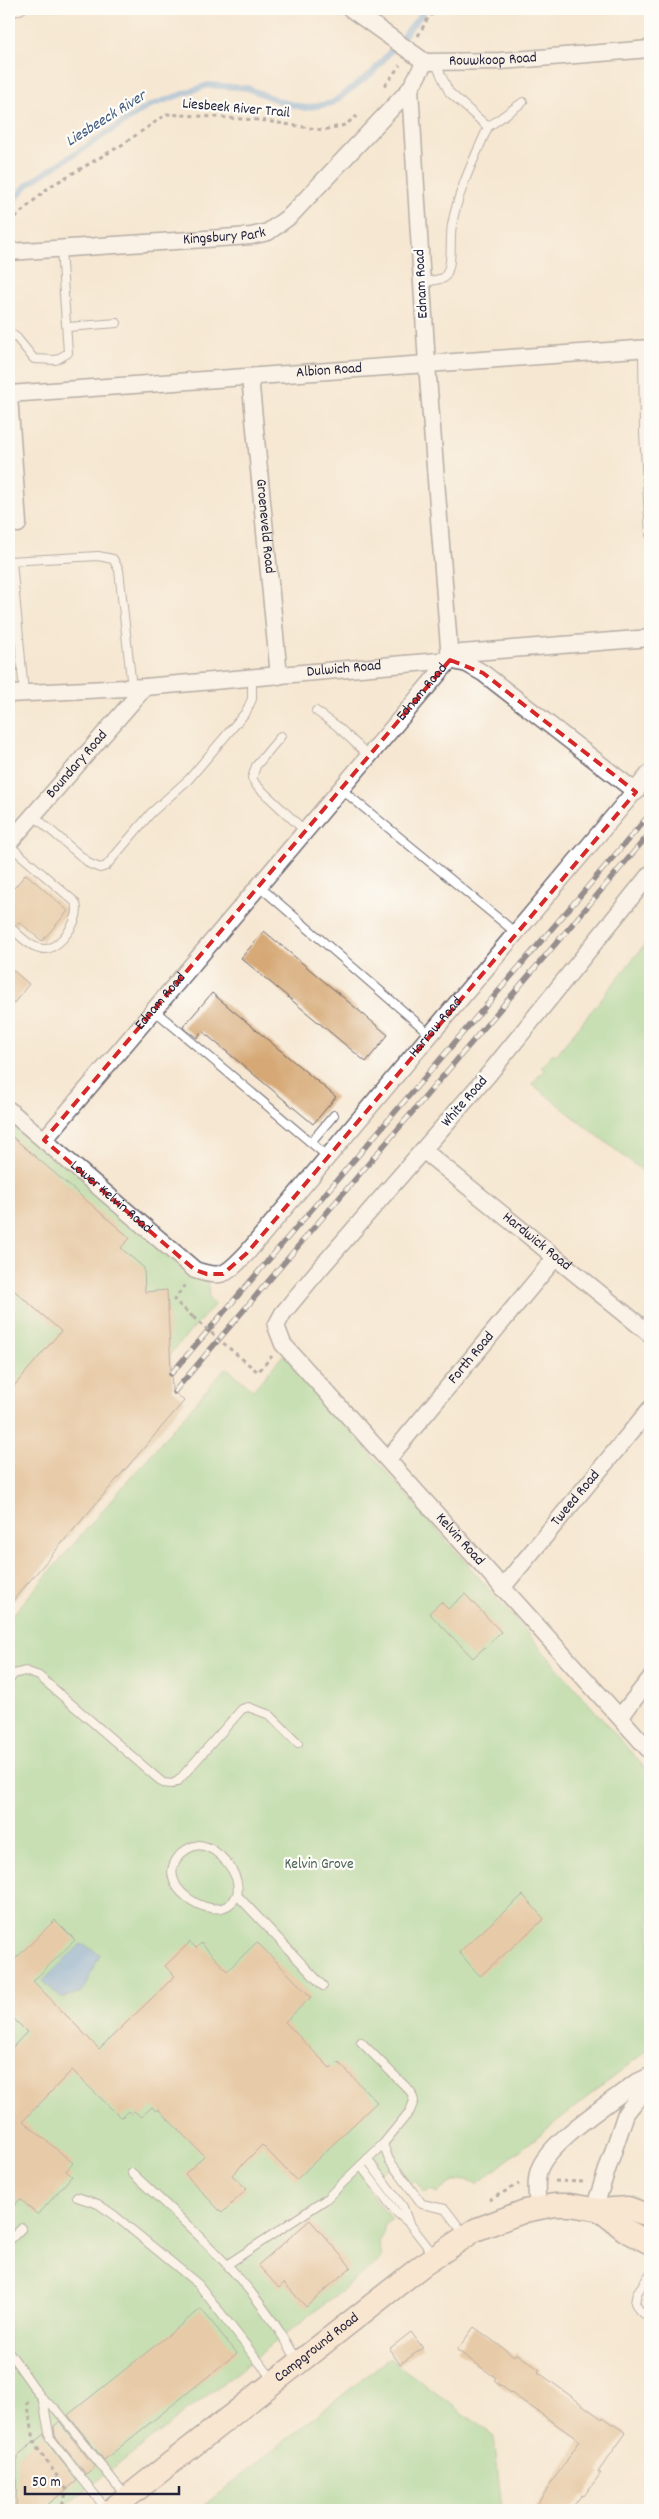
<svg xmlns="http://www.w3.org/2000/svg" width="659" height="2519" font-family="Dekko,sans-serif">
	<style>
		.green { fill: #8fd58f; stroke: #587c65 }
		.water { fill: #6aa3d9; stroke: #46628a }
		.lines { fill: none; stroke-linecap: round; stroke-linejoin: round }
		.stream { stroke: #6aa3d9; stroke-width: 6 }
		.building { fill: #d6a875 }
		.service-casing { stroke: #6c6770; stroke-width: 10 }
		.minor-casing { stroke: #6c6770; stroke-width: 19 }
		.secondary-casing { stroke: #6c6770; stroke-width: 25 }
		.path { stroke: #6c6770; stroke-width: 3; stroke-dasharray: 4 4; stroke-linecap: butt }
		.service { stroke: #fff; stroke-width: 8 }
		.minor { stroke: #fff; stroke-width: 16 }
		.secondary { stroke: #fde4d0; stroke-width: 22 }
		.rail-casing { stroke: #22223b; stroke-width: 5.5 }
		.rail { stroke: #fdfcf7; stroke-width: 4; stroke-dasharray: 11; stroke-linecap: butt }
		.path-bridge { stroke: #6c6770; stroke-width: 3; stroke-dasharray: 4 4; stroke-linecap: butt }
		.marked { fill: none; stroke: #d62828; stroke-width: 4; stroke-dasharray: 10 6; stroke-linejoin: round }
		.labels { text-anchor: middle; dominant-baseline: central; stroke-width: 4.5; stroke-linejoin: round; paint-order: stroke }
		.street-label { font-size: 15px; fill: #22223b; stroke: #fdfcf7 }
		.park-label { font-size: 15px; fill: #486158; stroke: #fdfcf7 }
		.water-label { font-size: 16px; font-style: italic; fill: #425c82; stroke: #fdfcf7 }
	</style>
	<rect width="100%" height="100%" fill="#fdfcf7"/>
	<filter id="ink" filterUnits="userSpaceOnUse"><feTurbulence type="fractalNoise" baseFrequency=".02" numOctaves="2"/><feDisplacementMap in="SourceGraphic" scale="10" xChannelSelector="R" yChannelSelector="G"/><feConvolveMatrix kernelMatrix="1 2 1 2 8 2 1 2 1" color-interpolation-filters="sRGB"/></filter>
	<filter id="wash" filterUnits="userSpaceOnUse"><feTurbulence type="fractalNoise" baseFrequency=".0096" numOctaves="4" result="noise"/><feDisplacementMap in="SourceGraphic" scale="20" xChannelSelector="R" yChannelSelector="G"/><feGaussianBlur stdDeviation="1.12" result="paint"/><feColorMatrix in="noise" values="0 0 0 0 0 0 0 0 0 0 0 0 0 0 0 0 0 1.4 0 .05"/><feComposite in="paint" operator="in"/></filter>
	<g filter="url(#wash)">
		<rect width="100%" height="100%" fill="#f6e7d2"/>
		<g class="green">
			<path d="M650,938V1177L532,1084L544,1070L541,1067L553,1053L556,1055Z"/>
			<path d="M9,1110L207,1274L209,1299L215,1304L170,1354L172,1390L184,1401L9,1605Z"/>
			<path d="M284,1354L650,1774V2048L477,2184C461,2175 450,2183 437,2193L430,2190L425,2193L415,2181L404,2189L388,2168L365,2185L391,2219L384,2225V2234L379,2242L382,2259L60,2510H9V1619L226,1367L253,1390Z"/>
			<path d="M389,2358L494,2436L502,2510H198Z"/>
		</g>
		<path class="water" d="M81,1944L100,1954L82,1992L61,1998L43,1981Z"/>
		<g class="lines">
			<path class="stream" d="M9,205L28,184L149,106L208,85L247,88L279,101L305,108L332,103L372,73L426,9"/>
		</g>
		<g id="blocks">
			<g class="building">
				<path d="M26,874L68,911L42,941L19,922L16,925L9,921V894Z"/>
				<path d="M264,931L388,1035L366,1062L241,958Z"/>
				<path d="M9,967L29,984L9,1009Z"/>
				<path d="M212,993L336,1097L313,1124L202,1031L197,1038L183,1027Z"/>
				<path d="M9,1134L130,1238L121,1248L144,1268L145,1292L167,1290L172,1390L184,1401L9,1605V1392L61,1331L9,1286Z"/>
				<path d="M465,1594L501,1632L473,1658L429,1613L441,1602L448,1609Z"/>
				<path d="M523,1895L544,1919L480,1976L459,1952Z"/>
				<path d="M55,1920L75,1940L33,1981L99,2049L175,1976L165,1966L190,1942L196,1948L201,1943L227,1971L257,1942L311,1997L285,2022L331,2069L338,2062L377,2102L296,2180L262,2145L232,2175L247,2189L222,2213L185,2174L204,2156L158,2109L156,2111L152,2107L141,2117L134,2111L131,2114L128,2111L121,2118L72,2070L23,2121L73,2163L66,2171L72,2176L38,2215L20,2199L9,2212V2051L27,2032L9,2014V1965Z"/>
				<path d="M310,2220L351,2267L306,2307L284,2283L279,2288L258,2265Z"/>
				<path d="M201,2309L237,2353L104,2460L68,2415Z"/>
				<path d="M474,2327L514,2356L516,2353L540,2370L538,2372L602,2419L603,2417L626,2433L598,2472L601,2473L584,2496L582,2495L570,2510H533L580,2441L494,2381L496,2378L457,2350Z"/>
				<path d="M411,2332L423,2348L400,2364L389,2349Z"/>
				<path d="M59,2422L95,2467L86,2474L55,2436L54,2426Z"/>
				<path d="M44,2434L46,2441L77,2481L41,2510H16L17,2456Z"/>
			</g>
		</g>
	</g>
	<g filter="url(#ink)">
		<use href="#blocks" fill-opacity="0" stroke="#6c6770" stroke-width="1"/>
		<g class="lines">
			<defs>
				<g id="service">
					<path d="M9,14L22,9"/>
					<path d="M488,127L523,102"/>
					<path d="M422,283L444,278C454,265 449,241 452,225C458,191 474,159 488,127L449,92L435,62"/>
					<path d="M68,327L117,323"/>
					<path d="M9,332L17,338L34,359L56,360L68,353L61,249"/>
					<path d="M643,349L644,433L650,535"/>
					<path d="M9,561L98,556L113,559L119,570L132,688"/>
					<path d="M12,561L24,693"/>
					<path d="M316,711L337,726L369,756"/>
					<path d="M281,736L256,766L252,778L256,785L305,831"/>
					<path d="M341,789L516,933"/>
					<path d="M33,815L90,864L100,868L106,866L151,813L189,779L246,712L252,699V678"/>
					<path d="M9,845L75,902C84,916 60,949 45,949C31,949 19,935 9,926"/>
					<path d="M259,886L431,1035"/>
					<path d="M154,1010L328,1157"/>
					<path d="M311,1142L334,1115"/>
					<path d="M9,1680L14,1674L25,1671L39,1676L163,1783L172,1784L178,1781L242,1709L248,1707L270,1715L298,1743"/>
					<path d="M199,1845C219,1847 242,1875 237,1895C224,1922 186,1903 176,1885C165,1866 181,1848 199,1845Z"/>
					<path d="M237,1895L323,1986"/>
					<path d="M383,2144L389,2160L422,2204L445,2209L465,2235"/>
					<path d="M367,2159L403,2207L408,2221"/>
					<path d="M361,2166L396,2212L409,2223L434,2255"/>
					<path d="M132,2173C196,2233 254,2282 297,2360"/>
					<path d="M77,2197L98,2204L114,2215L198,2284L274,2381"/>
					<path d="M9,2241L22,2228"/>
					<path d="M228,2264L325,2200L383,2144L410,2111L414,2101L411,2092L361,2042"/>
					<path d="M650,2274L637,2293L635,2303L639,2310L650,2318"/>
					<path d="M9,2352L43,2400L56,2409L125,2495"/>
					<path d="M43,2400L50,2438L107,2510"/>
				</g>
				<g id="minor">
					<path id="s1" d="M351,9L425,62L501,61L650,49"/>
					<path id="s2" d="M9,252L251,236L268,232L290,216L410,89"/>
					<path id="s3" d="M250,377L279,676"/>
					<path id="s4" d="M9,394L650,348"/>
					<path d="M9,395L18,524"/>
					<path d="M449,654L650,638"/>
					<path id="s5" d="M9,694L145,687L450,660L467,664L483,673L636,792"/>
					<path id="s6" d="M9,843L145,687"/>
					<path id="s7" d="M650,874L488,1075L316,1273L283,1313L276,1326L283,1344L650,1751"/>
					<path id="s8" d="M9,1110L195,1270C224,1280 227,1273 247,1253L650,773"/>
					<path id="s9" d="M44,1140L450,660L427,364L410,89L425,62"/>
					<path id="s10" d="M423,1150L650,1334"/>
					<path id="s11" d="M388,1459L555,1258"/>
					<path id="s12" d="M502,1588L650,1409"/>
					<path d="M620,1717L650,1679"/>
					<path d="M538,2208C537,2196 535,2182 539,2170C548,2142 611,2102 635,2083L650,2076"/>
					<path d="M594,2209L626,2113L650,2083"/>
				</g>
				<g id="secondary">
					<path d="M600,2210L625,2230L650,2243"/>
					<path id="s13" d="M111,2510L423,2265L475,2230L525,2211L554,2205H570L600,2210L628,2208L650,2216"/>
				</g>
			</defs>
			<use href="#service" class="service-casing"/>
			<use href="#minor" class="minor-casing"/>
			<use href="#secondary" class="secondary-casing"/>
			<g class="path">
				<path d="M418,36L428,18L438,9"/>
				<path d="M385,86L400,65"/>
				<path d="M9,223L49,187L120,146L167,114L259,120L323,130L345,125L357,116"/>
				<path d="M185,1285L174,1300L193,1317"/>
				<path d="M229,1348L258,1372L272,1356"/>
				<path d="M555,2181L584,2182"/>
				<path d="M489,2200L519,2184"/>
				<path d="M27,2401L35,2445L67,2490L61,2510"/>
			</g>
			<use href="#service" class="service"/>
			<use href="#minor" class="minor"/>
			<use href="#secondary" class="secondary"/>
			<defs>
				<g id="rail">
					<path d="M171,1374L650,814"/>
					<path d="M174,1392L650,833"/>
				</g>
			</defs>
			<use href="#rail" class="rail-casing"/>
			<use href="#rail" class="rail"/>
			<path class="path-bridge" d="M193,1317L229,1348"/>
		</g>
	</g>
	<path d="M0 0H659V2519H0ZM450,660L483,673L636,792L247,1253L223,1274H207L195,1270L44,1140Z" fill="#f6e7d2" fill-opacity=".55" fill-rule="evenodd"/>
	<path class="marked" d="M450,660L483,673L636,792L247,1253L223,1274H207L195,1270L44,1140Z"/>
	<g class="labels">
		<g class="street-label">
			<text stroke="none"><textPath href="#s1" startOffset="159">Rouwkoop Road</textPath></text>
			<text transform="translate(236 109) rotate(5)">Liesbeek River Trail</text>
			<text stroke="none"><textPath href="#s2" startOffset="216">Kingsbury Park</textPath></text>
			<text transform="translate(422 284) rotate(-93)">Ednam Road</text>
			<text stroke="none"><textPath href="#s4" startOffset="321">Albion Road</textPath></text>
			<text stroke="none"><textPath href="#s3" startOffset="150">Groeneveld Road</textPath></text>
			<text stroke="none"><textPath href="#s5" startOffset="336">Dulwich Road</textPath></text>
			<text stroke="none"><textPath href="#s9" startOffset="586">Ednam Road</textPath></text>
			<text stroke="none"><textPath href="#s6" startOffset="104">Boundary Road</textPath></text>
			<text stroke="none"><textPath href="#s9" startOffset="181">Ednam Road</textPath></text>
			<text stroke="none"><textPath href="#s8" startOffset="600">Harrow Road</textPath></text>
			<text transform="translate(465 1102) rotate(-49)">White Road</text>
			<text stroke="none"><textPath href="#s8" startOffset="134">Lower Kelvin Road</textPath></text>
			<text stroke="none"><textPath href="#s10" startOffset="146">Hardwick Road</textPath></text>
			<text stroke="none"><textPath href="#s11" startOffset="131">Forth Road</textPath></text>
			<text stroke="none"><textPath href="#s12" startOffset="116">Tweed Road</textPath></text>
			<text stroke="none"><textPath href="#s7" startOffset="870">Kelvin Road</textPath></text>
			<text stroke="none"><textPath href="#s13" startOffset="262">Campground Road</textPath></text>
		</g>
		<g class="park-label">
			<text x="319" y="1865">Kelvin Grove</text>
		</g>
		<g class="water-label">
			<text transform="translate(106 119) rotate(-32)">Liesbeeck River</text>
		</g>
	</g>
	<rect width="659" height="2519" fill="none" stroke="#fdfcf7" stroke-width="30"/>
	<path d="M25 2486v8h154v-8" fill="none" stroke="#22223b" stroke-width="2.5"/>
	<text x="32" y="2486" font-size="15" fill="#22223b" stroke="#fdfcf7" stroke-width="4" paint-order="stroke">50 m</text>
</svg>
